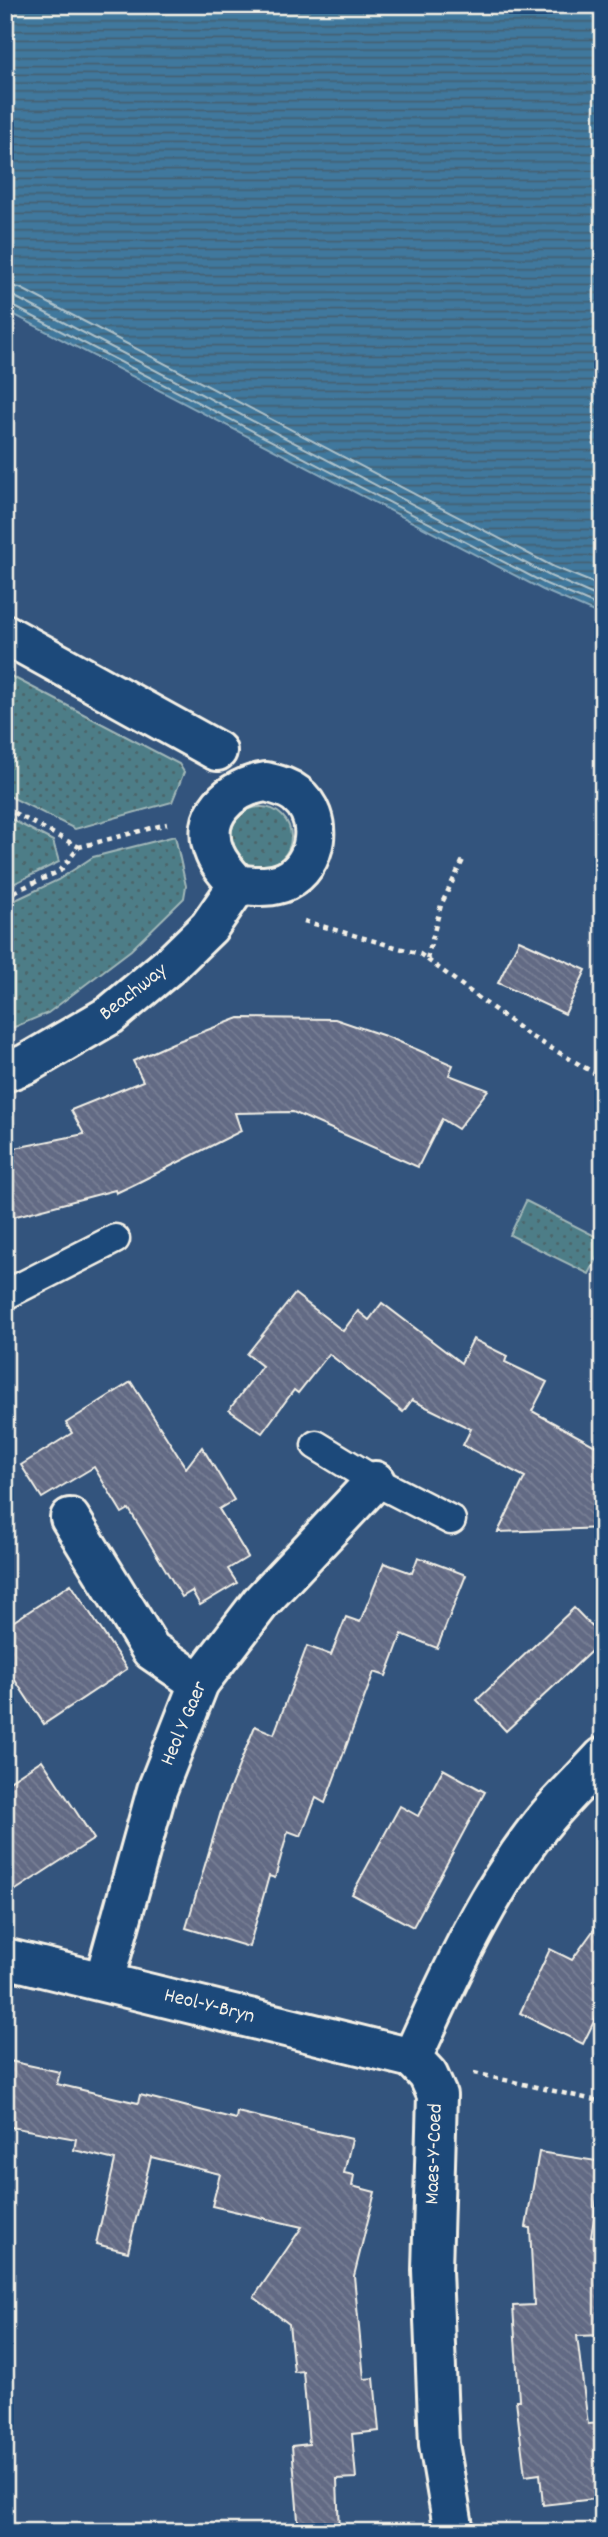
<svg xmlns="http://www.w3.org/2000/svg" width="608" height="2537" font-family="Dekko,sans-serif">
	<style>
		.green { fill: url(#green-dots); stroke: #a1b7b8; stroke-width: 2 }
		.water { fill: url(#water-rules); stroke: #88a8bb; stroke-width: 2 }
		.lines { fill: none; stroke-linecap: round; stroke-linejoin: round }
		.shore { stroke: #acc1ca; stroke-width: 2 }
		.building { fill: url(#building-back-hatch); stroke: #f4f1e8; stroke-width: 2 }
		.service-casing { stroke: #f4f1e8; stroke-width: 33 }
		.pedestrian-casing { stroke: #f4f1e8; stroke-width: 44 }
		.minor-casing { stroke: #f4f1e8; stroke-width: 44 }
		.path { stroke: #f4f1e8; stroke-width: 4.5; stroke-dasharray: 5 5; stroke-linecap: butt }
		.service { stroke: #1f4a7a; stroke-width: 28 }
		.pedestrian { stroke: #1f4a7a; stroke-width: 38 }
		.minor { stroke: #1f4a7a; stroke-width: 38 }
		.labels { text-anchor: middle; dominant-baseline: central; stroke-width: 5; stroke-linejoin: round; paint-order: stroke }
		.street-label { font-size: 21px; fill: #f4f1e8; stroke: #1f4a7a }
	</style>
	<defs>
		<pattern id="green-dots" width="8" height="8" patternUnits="userSpaceOnUse" patternTransform="scale(1.75)"><rect width="8" height="8" fill="#4e7d87"/><path d="M2 2h.1M6 6h.1" fill="none" stroke="#4c656a" stroke-width="1.8" stroke-linecap="round"/></pattern>
		<pattern id="water-rules" width="6" height="5" patternUnits="userSpaceOnUse" patternTransform="scale(1.75)"><rect width="6" height="5" fill="#40789d"/><path d="M0 2.5h6" fill="none" stroke="#446072"/></pattern>
		<pattern id="building-back-hatch" width="6" height="6" patternUnits="userSpaceOnUse" patternTransform="scale(1.75)"><rect width="6" height="6" fill="#626a84"/><path d="M-1 5l2 2M0 0l6 6M5-1l2 2" fill="none" stroke="#798095"/></pattern>
	</defs>
	<rect width="100%" height="100%" fill="#33547d"/>
	<filter id="ink" filterUnits="userSpaceOnUse"><feTurbulence type="fractalNoise" baseFrequency=".0143" numOctaves="2"/><feDisplacementMap in="SourceGraphic" scale="14" xChannelSelector="R" yChannelSelector="G"/><feConvolveMatrix kernelMatrix="1 2 1 2 8 2 1 2 1" color-interpolation-filters="sRGB"/></filter>
	<g filter="url(#ink)">
		<g class="green">
			<path d="M5,673L179,764L184,772L172,802L75,829L5,794Z"/>
			<circle cx="261" cy="837" r="30"/>
			<path d="M5,816L53,841L59,862L5,888Z"/>
			<path d="M175,836L186,886L184,898L131,950L48,1013L5,1031V905L58,880L93,857Z"/>
			<path d="M526,1201L603,1240V1247L589,1274L510,1235Z"/>
		</g>
		<path class="water" d="M5,5H603V616L543,590L5,310Z"/>
		<g class="lines">
			<g class="shore">
				<path d="M5,285L20,288L554,567L603,587"/>
				<path d="M5,295L15,297L550,576L603,599"/>
				<path d="M5,304L11,305L546,584L603,608"/>
			</g>
		</g>
		<g class="building">
			<path d="M519,940L586,970L565,1014L498,983Z"/>
			<path d="M239,1018L335,1019L388,1037L453,1065L449,1075L488,1090L458,1129L442,1119L418,1167L293,1112L235,1113L241,1131L135,1184L116,1193L115,1190L5,1219V1150L84,1134L71,1110L143,1081L133,1061L173,1043Z"/>
			<path d="M295,1294L343,1331L358,1311L369,1320L382,1303L461,1363L473,1339L507,1356L505,1362L547,1382L532,1411L603,1450V1528L498,1532L525,1477L463,1445L471,1429L412,1400L403,1412L329,1354L298,1393L294,1390L262,1433L229,1410L262,1366L247,1354Z"/>
			<path d="M131,1382L186,1468L202,1447L234,1500L219,1509L248,1557L228,1569L237,1583L200,1605L192,1591L182,1597L129,1509L122,1513L94,1467L42,1498L21,1465L72,1433L66,1423Z"/>
			<path d="M418,1557L466,1575L437,1648L402,1634L386,1676L374,1672L325,1803L316,1798L301,1836L288,1831L275,1878L269,1876L249,1947L186,1928L223,1805L255,1726L274,1734L307,1646L331,1655L346,1617L360,1622L384,1563L412,1573Z"/>
			<path d="M71,1584L127,1669L44,1724L5,1665V1627Z"/>
			<path d="M574,1608L603,1638V1640L506,1731L477,1700Z"/>
			<path d="M42,1760L94,1839L5,1897V1784Z"/>
			<path d="M443,1769L485,1792L413,1927L352,1894L400,1806L418,1816Z"/>
			<path d="M603,1917V2003L583,2044L520,2013L550,1949L572,1960Z"/>
			<path d="M5,2060L60,2072L57,2084L138,2103L140,2095L236,2119L237,2112L352,2139L344,2173L354,2175L352,2186L375,2192L354,2276L364,2379L374,2378L379,2431L352,2434L356,2478L337,2479L339,2532H299L292,2446L309,2444L303,2371L294,2372L289,2324L254,2297L302,2227L212,2206L220,2174L151,2157L128,2252L96,2244L115,2160L74,2150L76,2139L5,2126Z"/>
			<path d="M539,2152L603,2162L591,2237L603,2239V2335L577,2336L588,2424L603,2423V2498L543,2505L540,2474L525,2476L516,2400H519L513,2306L534,2305L530,2228L526,2227Z"/>
		</g>
		<g class="lines">
			<defs>
				<g id="service">
					<path d="M5,1295L115,1239"/>
					<path d="M316,1445L375,1481L451,1520"/>
				</g>
				<path id="pedestrian" d="M5,634L217,751"/>
				<g id="minor">
					<path d="M266,782C277,785 287,787 296,794C325,817 318,865 286,881C271,888 254,886 238,885C230,876 220,866 215,854C198,815 231,787 266,782Z"/>
					<path d="M5,1072L26,1064L110,1015L171,964L209,927L238,885"/>
					<path d="M70,1518L151,1650L199,1683"/>
					<path d="M5,1958L412,2058"/>
					<path d="M104,1981L157,1790L199,1683L261,1602L375,1481"/>
					<path d="M454,2532L439,2444L432,2270L437,2095L428,2075L412,2058C449,1977 490,1885 548,1816C565,1796 585,1777 603,1757"/>
				</g>
			</defs>
			<use href="#service" class="service-casing"/>
			<use href="#pedestrian" class="pedestrian-casing"/>
			<use href="#minor" class="minor-casing"/>
			<g class="path">
				<path d="M5,808L79,847"/>
				<path d="M5,896L60,871L79,847L167,824"/>
				<path d="M304,921L420,954L530,1036L603,1078"/>
				<path d="M427,959L441,905L463,860"/>
				<path d="M474,2073L603,2102"/>
			</g>
			<use href="#service" class="service"/>
			<use href="#pedestrian" class="pedestrian"/>
			<use href="#minor" class="minor"/>
		</g>
	</g>
	<g class="labels">
		<g class="street-label">
			<text transform="translate(134 993) rotate(-38)">Beachway</text>
			<text transform="translate(185 1724) rotate(-67)">Heol Y Gaer</text>
			<text transform="translate(209 2007) rotate(14)">Heol-Y-Bryn</text>
			<text transform="translate(435 2154) rotate(-88)">Maes-Y-Coed</text>
		</g>
	</g>
	<rect width="608" height="2537" fill="none" stroke="#1f4a7a" stroke-width="28"/>
	<rect x="14" y="14" width="580" height="2509" fill="none" stroke="#f4f1e8" stroke-width="2.5" filter="url(#ink)"/>
</svg>
